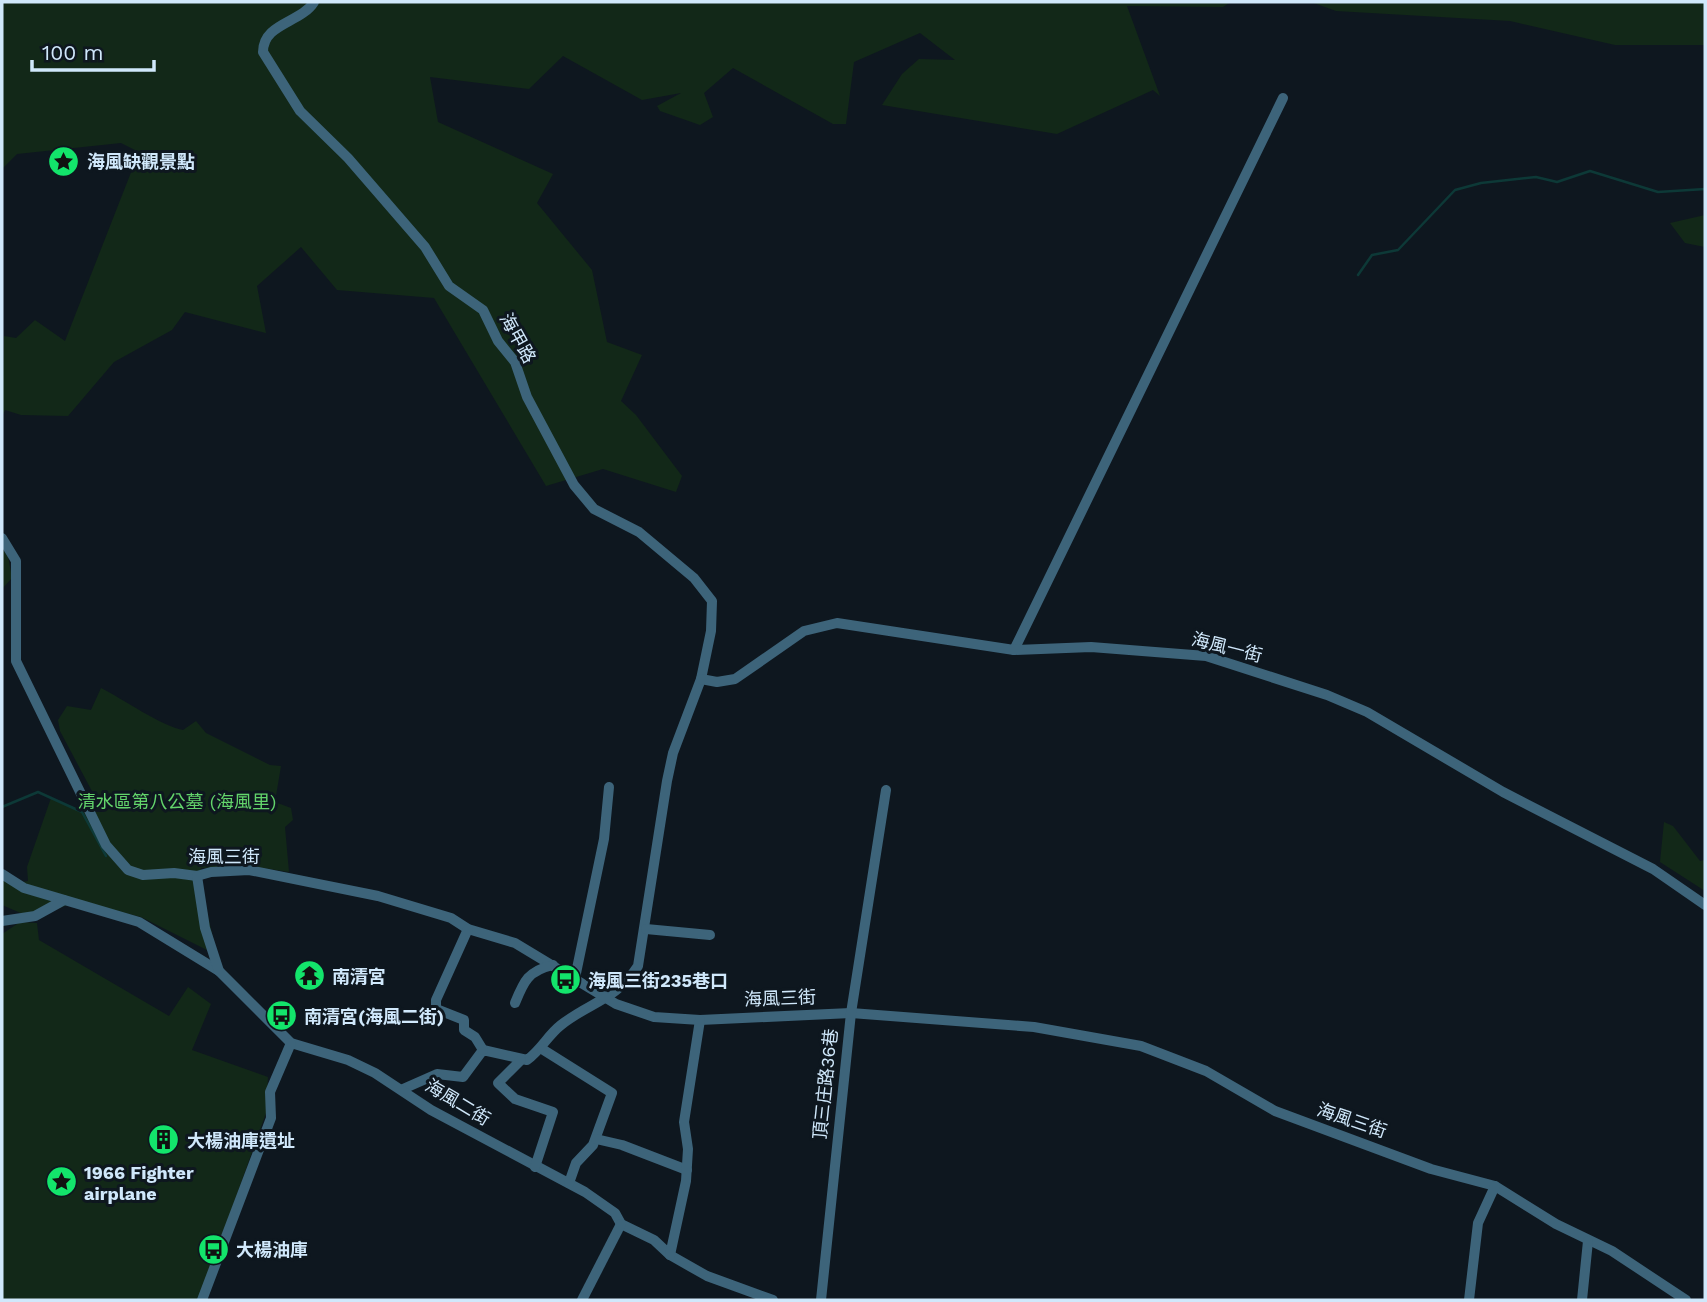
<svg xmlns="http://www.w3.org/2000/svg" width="1707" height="1302" font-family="'Work Sans','Noto Sans TC',sans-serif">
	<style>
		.green { fill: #122818 }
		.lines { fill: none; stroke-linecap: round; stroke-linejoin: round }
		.stream { stroke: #0d3937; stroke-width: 2.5 }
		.minor { stroke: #3d647a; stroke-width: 10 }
		.labels { text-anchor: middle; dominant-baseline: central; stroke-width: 6; stroke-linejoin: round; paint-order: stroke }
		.poi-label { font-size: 18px; font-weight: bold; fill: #d0e8fb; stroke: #0e171f; text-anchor: start }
		.street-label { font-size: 18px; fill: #d0e8fb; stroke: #0e171f }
		.park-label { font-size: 18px; fill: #63d46b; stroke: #0e171f }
	</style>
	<rect width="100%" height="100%" fill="#0e171f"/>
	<g class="green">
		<path d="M2,2H1231L1223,7L1127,6L1160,96L1153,90L1057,134L882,105L902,74L919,59L955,60L920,33L854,62L846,124H833L733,68L704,93L713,117L700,125L660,111L657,106L681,93L642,100L563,56L529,89L430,77L438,122L553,174L537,203L592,270L607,342L642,355L621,401L636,415L682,476L676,492L603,469L546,486L434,298L337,290L301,247L257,286L266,333L185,312L172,330L114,362L68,416L21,415L5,410L2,417L4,336L16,338L35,320L65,341L139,152L121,143L17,154L2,169Z"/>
		<path d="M1311,2H1705V45H1615L1510,21L1336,11Z"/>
		<path d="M1705,215V247L1685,243L1670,223Z"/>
		<path d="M2,548L8,556L12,578L2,589Z"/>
		<path d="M101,688C123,699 161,726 183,730L196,721L206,733L270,765L281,766L275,802L291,808L293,820L285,827L289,872L257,867L201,868L200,881L217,955L141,917L78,901L49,912L23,914L2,905V877L12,884L28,881L27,867L51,798L86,812H103L60,731L58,720L67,706L91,710Z"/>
		<path d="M1664,822L1673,826L1700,861L1705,860V891L1660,862Z"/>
		<path d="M20,922L37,923L39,940L169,1016L188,987L211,1004L192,1050L268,1077L266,1113L199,1300H2V934Z"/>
	</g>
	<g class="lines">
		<g class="stream">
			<path d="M1358,275L1372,255L1398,250L1455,190L1481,183L1536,177L1557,182L1590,171L1658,192L1705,189"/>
			<path d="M2,807L38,792L82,812L106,856"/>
		</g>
		<g class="minor">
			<path d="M314,2C301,23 263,23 263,52L300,111L348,158L425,247L449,286L483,310L498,341L515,362L527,397L574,485L594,509L639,532L694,578L712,601L711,631L701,679L673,753L667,781L638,966C616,1000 590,1002 561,1025C548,1035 541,1050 527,1060L483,1050L463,1077L437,1074L403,1089"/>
			<path d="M2,538L16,561V661L106,845L128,870L143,875L174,873L197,876L211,872L249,870L378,896L451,918L468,929L515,943L616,1004L654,1017L700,1020L851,1013L1034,1027L1141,1046L1206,1071L1275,1111L1431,1169L1495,1186L1556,1224L1612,1251L1686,1300"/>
			<path d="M1014,650L1283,98"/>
			<path d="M701,679L717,682L735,679L804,631L837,623L1014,650L1091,647L1206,656L1327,695L1367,712L1503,792L1653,869L1705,905"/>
			<path d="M2,874L24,888L139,922L219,971"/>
			<path d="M197,876L205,928L219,971L291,1043L348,1060L375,1073L431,1110L585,1192L615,1213L621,1224L654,1240L670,1255L707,1276L773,1300"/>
			<path d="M2,921L35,916L64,900"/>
			<path d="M468,929L436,1000V1009L464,1020V1030L475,1037L483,1050"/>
			<path d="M646,929L710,935"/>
			<path d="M575,978L604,839L609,787"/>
			<path d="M515,1003C524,981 528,971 553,965"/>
			<path d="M542,1049L612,1093L593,1145L576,1163L569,1183"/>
			<path d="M521,1060L498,1083L515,1099L553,1112L535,1167"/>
			<path d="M596,1139L622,1145L687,1170"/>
			<path d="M670,1255L686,1181L688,1149L684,1122L700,1020"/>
			<path d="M202,1300L271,1118L270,1092L291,1043"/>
			<path d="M582,1300L621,1224"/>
			<path d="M821,1300L851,1013L886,790"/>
			<path d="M1469,1300L1478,1223L1495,1186"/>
			<path d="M1582,1300L1588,1241"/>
		</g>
	</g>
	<defs>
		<symbol id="sight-disc" viewBox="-11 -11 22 22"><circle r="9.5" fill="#13e46b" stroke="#0e171f"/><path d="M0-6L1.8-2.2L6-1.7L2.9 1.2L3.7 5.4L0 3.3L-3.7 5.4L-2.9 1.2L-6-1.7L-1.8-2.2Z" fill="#111"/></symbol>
		<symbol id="temple-disc" viewBox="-11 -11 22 22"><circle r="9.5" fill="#13e46b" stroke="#0e171f"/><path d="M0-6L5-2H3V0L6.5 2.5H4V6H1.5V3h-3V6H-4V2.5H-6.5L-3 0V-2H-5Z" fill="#111"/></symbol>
		<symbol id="bus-disc" viewBox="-11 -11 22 22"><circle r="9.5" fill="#13e46b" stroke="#0e171f"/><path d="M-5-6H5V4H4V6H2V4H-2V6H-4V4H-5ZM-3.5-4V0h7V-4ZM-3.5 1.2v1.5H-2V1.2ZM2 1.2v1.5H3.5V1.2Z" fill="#111"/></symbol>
		<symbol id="building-disc" viewBox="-11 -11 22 22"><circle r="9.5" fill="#13e46b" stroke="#0e171f"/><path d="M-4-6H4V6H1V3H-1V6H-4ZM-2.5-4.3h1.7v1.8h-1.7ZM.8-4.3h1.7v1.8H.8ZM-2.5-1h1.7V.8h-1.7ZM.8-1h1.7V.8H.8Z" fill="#111"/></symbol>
	</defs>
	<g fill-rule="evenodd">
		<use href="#sight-disc" x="46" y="144" width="35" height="35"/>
		<use href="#temple-disc" x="292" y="958" width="35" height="35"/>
		<use href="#bus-disc" x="548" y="962" width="35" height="35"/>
		<use href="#bus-disc" x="264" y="998" width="35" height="35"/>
		<use href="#building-disc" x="146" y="1122" width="35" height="35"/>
		<use href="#sight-disc" x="44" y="1164" width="35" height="35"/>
		<use href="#bus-disc" x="196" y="1232" width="35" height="35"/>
	</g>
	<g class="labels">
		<g class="poi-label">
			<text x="87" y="161">海風缺觀景點</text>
			<text x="332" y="976">南清宮</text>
			<text x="588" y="980">海風三街235巷口</text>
			<text x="304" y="1016">南清宮(海風二街)</text>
			<text x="187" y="1140">大楊油庫遺址</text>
			<text x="84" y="1172">1966 Fighter<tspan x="84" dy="21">airplane</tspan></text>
			<text x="236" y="1249">大楊油庫</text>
		</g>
		<g class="street-label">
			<text transform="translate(518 338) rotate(61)">海甲路</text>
			<text transform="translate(1227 647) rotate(14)">海風一街</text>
			<text x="224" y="856">海風三街</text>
			<text transform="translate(780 998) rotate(-2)">海風三街</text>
			<text transform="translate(825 1084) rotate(-84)">頂三庄路36巷</text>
			<text transform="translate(458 1102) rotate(31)">海風二街</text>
			<text transform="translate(1352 1120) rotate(19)">海風三街</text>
		</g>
		<g class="park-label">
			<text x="177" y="801">清水區第八公墓 (海風里)</text>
		</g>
	</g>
	<rect width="1707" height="1302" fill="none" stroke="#d0e8fb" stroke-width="7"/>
	<path d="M32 60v10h122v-10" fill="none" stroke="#d0e8fb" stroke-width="3.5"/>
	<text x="42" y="60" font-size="21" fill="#d0e8fb" stroke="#0e171f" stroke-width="5" paint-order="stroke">100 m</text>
</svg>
